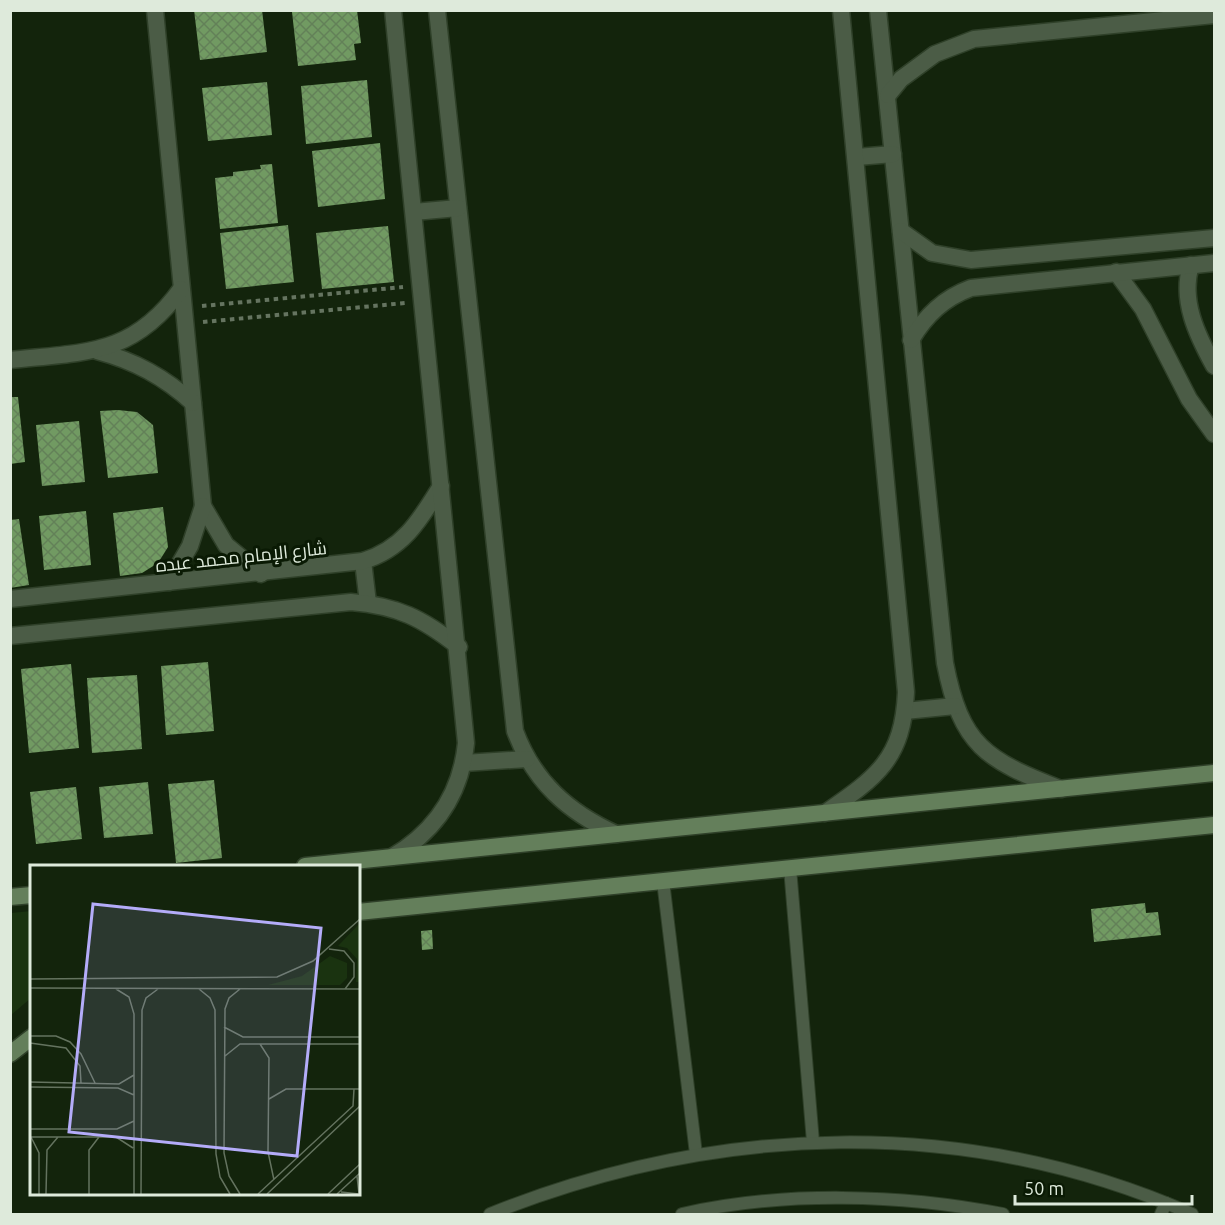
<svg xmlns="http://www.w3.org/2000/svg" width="1225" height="1225" font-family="Ubuntu,Cairo,sans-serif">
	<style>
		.park { fill: #1a3310 }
		.building { fill: url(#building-cross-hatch) }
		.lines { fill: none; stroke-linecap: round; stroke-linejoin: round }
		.service-casing { stroke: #2f4029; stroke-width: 14 }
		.minor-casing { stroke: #2f4029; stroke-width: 19 }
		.secondary-casing { stroke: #2f4029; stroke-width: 19 }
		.path { stroke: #657460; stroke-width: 4; stroke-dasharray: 4.5 4.5; stroke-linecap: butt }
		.service { stroke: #4b5c46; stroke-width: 12 }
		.minor { stroke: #4b5c46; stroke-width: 16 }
		.secondary { stroke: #647f5b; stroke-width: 16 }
		.labels { text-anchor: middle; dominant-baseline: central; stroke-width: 6; stroke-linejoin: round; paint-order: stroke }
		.street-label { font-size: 18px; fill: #deeadb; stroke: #0a1a04 }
		.inset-road { fill: none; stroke: #64735f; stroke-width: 1.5 }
		.view { fill: #b4acf9; fill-opacity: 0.15; stroke: #b4acf9; stroke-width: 3 }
		.inset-edge { fill: none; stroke: #deeadb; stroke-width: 3 }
	</style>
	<defs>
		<pattern id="building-cross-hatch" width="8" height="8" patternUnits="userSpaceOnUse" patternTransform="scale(1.5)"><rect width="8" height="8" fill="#719a62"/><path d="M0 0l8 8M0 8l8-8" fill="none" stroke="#638158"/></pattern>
	</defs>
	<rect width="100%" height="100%" fill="#13240c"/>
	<path class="park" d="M31,911V998L11,1015V913Z"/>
	<g class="building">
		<path d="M194,10H262L267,52L200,60Z"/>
		<path d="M357,10L361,43L354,44L356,60L298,66L292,12Z"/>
		<path d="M367,80L372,137L306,144L301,86Z"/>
		<path d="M267,82L272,135L208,141L202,88Z"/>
		<path d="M380,143L385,199L318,207L312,151Z"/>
		<path d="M272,164L278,223L220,229L215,178L233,176V172L261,169L260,165Z"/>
		<path d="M288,225L294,282L226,289L220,233Z"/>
		<path d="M388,226L394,282L322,289L316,233Z"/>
		<path d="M10,397H18L25,462L10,464Z"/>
		<path d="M118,410L137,412L153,425L158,473L108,478L100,411Z"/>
		<path d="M79,421L85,482L42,486L36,425Z"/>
		<path d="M163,507L168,547L158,563L142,573L120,576L113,513Z"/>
		<path d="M86,511L91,565L44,570L39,516Z"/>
		<path d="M19,519L29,585L10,588V520Z"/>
		<path d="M208,662L214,731L166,735L161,666Z"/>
		<path d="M71,664L79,748L29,753L21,669Z"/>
		<path d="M137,675L142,749L92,753L87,678Z"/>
		<path d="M214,780L222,858L176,863L168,784Z"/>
		<path d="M148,782L153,834L104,838L99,787Z"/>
		<path d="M76,787L82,839L36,844L30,792Z"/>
		<path d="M1145,903L1146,913L1158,912L1161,935L1094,942L1091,909Z"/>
		<path d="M432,930L433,949L422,950L421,931Z"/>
	</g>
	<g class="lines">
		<defs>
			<g id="service">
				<path d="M790,868L813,1142"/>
				<path d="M663,881L696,1154"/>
				<path d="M490,1214C718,1123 964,1114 1192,1214"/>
				<path d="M682,1214C782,1191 902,1194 1003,1214"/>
				<path d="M1161,1214L1166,1203"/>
			</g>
			<g id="minor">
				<path d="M155,10L203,506L226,545L261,574"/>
				<path d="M437,10L515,731C534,782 568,812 616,834"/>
				<path d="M878,10L945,663C961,746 986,760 1061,789"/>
				<path d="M888,95L901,79L935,54L974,39L1214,15"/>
				<path d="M857,157L893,154"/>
				<path d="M414,212L458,208"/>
				<path d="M901,231L932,253L971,260L1214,238"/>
				<path d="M1191,265C1180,300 1197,335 1214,366"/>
				<path d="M1116,272L1143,309L1189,399L1214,434"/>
				<path d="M911,340C926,315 944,298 971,288L1214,263"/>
				<path d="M97,351C135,361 164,377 193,403"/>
				<path d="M10,360C85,352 133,356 181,289"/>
				<path d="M363,561L368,603"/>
				<path d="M169,582L190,546L203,506"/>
				<path d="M10,599L363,561C403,549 420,520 441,486"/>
				<path d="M10,636L351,602C398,606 422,618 459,647"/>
				<path d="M905,711L955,706"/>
				<path d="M464,763L527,759"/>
				<path d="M825,813C877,777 903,759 906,692L841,10"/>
				<path d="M392,857C436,831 461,794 466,743L393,10"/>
			</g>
			<g id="secondary">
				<path d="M305,866L1214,773"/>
				<path d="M10,897L32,895"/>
				<path d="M358,912L1214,825"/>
				<path d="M10,1054L32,1037"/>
			</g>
		</defs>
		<use href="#service" class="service-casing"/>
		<use href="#minor" class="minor-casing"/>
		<use href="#secondary" class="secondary-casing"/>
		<g class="path">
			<path d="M202,306L403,287"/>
			<path d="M203,322L405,303"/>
		</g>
		<use href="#service" class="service"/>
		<use href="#minor" class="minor"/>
		<use href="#secondary" class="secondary"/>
	</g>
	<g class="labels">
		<g class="street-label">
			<text transform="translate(241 556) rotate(-6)">شارع الإمام محمد عبده</text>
		</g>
	</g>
	<g transform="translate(30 865)">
		<rect width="330" height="330" fill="#13240c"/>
		<path d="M330,58V117H326L327,94L317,83L308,81ZM300,91L317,98V113L310,120H238L272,111Z" fill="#1a3310"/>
		<path class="inset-road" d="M299,84L314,86L324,98V112L315,124M0,114L247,112L283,96L330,54M0,123L330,124M86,124L99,132L104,149V329M169,124L180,133L185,145L186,289L190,312L200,329M210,124L199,133L195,144L194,288L199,311L210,329M194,162L213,172H330M0,171H26L40,177L51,189L65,218M0,178L36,183L50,201L51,218M230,179L239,193L238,287L244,315M195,191L210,179H330M0,217L89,219L104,210M0,222L88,223L104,230M239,234L256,224H330M0,264H87L104,256M0,272H86L103,283M1,272L9,288V329M327,311L329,329M311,327L329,329M16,329L17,285L28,272M59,329V285L69,272M111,329L112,145L116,133L128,124M228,329L323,241L324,224M237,329L330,241M298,329L330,299M307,329L330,308"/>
		<path class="view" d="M63,39L291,63L267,291L39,267Z"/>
		<rect width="330" height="330" class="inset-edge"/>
	</g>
	<rect width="1225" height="1225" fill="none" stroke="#deeadb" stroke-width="24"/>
	<path d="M1015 1195v9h177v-9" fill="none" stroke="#deeadb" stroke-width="3"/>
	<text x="1024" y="1195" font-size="18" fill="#deeadb" stroke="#0a1a04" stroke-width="4.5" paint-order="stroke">50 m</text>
</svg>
